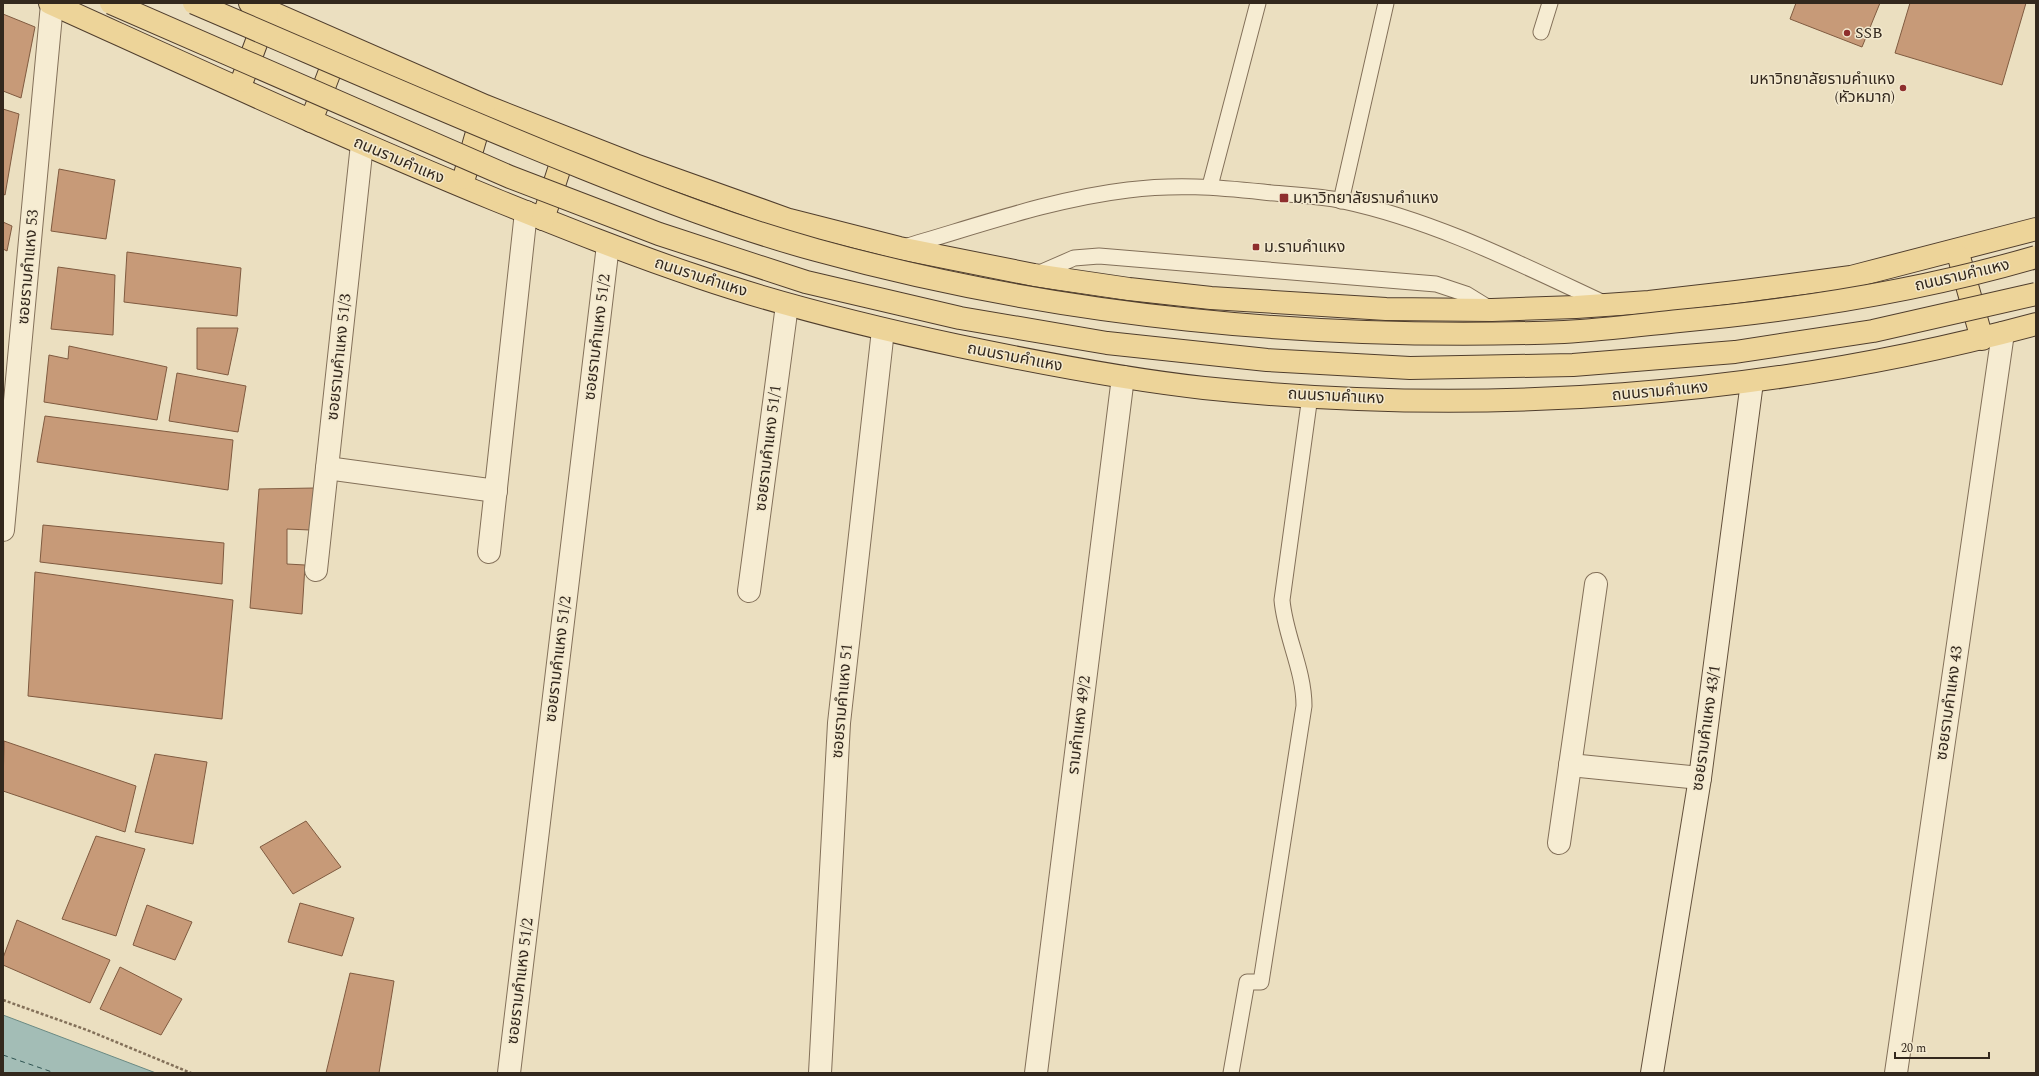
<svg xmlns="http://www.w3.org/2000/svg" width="2039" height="1076" font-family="Spectral,'Noto Sans Thai',serif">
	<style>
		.water { fill: #a3bdb6; stroke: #6b8a83 }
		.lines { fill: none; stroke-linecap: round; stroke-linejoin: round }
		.ferry { stroke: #2d5250; stroke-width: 1; stroke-dasharray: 5 4; stroke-linecap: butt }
		.building { fill: #c79a78; stroke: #805b40 }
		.lane-casing { stroke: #837059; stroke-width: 17 }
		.street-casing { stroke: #837059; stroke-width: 24 }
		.secondary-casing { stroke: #64513c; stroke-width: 24 }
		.primary-casing { stroke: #503e2d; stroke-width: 24 }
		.path { stroke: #837059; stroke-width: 2.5; stroke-dasharray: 3 2; stroke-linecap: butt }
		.lane { stroke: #f6ecd2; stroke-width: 15 }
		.street { stroke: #f6ecd2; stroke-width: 22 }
		.secondary { stroke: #f6ecd2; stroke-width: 22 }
		.primary { stroke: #edd499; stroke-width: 22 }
		.primary-bridge-casing { stroke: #503e2d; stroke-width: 24; stroke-linecap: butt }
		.primary-bridge { stroke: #edd499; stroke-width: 22 }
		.poi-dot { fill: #8e2e2d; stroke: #f3e9cf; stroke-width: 1.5 }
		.labels { text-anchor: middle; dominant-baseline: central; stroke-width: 3; stroke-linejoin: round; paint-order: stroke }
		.poi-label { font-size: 16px; fill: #33281d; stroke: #f3e9cf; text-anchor: start }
		.street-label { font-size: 16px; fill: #33281d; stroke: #f3e9cf }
	</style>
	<rect width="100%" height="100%" fill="#ebdfc0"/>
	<path class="water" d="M3,1015L156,1073H3Z"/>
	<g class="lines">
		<path class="ferry" d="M3,1055L55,1073"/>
	</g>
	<g class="building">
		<path d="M1796,3H1880L1862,47L1790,19Z"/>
		<path d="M1910,3H2026L2002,85L1895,53Z"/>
		<path d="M3,14L35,27L21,98L3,91Z"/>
		<path d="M3,109L19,114L5,195L3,194Z"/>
		<path d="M59,169L115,180L106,239L51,231Z"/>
		<path d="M3,222L12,226L7,251L3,249Z"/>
		<path d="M127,252L241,268L237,316L124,302Z"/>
		<path d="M58,267L115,275L113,335L51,329Z"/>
		<path d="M197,328H238L228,375L197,369Z"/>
		<path d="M69,346L167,367L157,420L44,402L49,355L68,359Z"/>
		<path d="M177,373L246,386L238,432L169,421Z"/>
		<path d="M45,416L233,440L228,490L37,462Z"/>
		<path d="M314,488L310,530L287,529V564L305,565L302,614L250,608L259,489Z"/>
		<path d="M43,525L224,543L222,584L40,562Z"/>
		<path d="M35,572L233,600L222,719L28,696Z"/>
		<path d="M4,741L136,786L125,832L3,791Z"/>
		<path d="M155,754L207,762L193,844L135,832Z"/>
		<path d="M306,821L341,867L293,894L260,847Z"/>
		<path d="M96,836L145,849L116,936L62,919Z"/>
		<path d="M300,903L354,918L342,956L288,942Z"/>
		<path d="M147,905L192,922L175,960L133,945Z"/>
		<path d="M17,920L110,960L90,1003L3,965V958Z"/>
		<path d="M120,967L182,999L161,1035L100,1009Z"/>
		<path d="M350,973L394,981L379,1073H326Z"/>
	</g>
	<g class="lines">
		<defs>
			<g id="lane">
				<path d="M1541,32L1550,3"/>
				<path d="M1210,186L1258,3"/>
				<path d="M1341,201L1386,3"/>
				<path d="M904,247C977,226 1052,199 1128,190C1175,184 1216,187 1263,192C1289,195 1317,195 1343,201C1436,221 1520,264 1606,304"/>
				<path d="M1035,275L1074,258L1099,256L1436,284L1466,294L1492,310"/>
				<path d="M1231,1073L1247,982H1261L1304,706C1304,669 1285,636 1282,600L1310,396"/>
			</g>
			<g id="street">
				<path d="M327,468L496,491"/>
				<path d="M3,530L52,4"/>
				<path d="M489,552L526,212"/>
				<path d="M316,570L362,144"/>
				<path d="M749,591L787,305"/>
				<path d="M1570,765L1700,778"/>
				<path d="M1559,843L1596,584"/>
				<path d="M509,1073L608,245"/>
				<path d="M820,1073L839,723L883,330"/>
				<path d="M1036,1073L1123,377"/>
				<path d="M1896,1073L2003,333"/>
			</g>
			<path id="secondary" d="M1652,1073L1700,778L1752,382"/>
			<g id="primary">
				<path d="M50,3C198,70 345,138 496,200C563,227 630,254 699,277C784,306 871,327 959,346C1040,363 1122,379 1204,388C1482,417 1766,397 2036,324"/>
				<path d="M250,3L485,106L635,165L789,220L899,248L1034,275L1129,289L1211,298L1386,309L1492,310L1576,307L1649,302L1736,292L1851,277L2036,229"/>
				<path d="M242,81L267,14"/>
				<path d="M311,121L340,45"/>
				<path d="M464,178L484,108"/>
				<path d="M543,219L568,142"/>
				<path d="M1959,257L1982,339"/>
			</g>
		</defs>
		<use href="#lane" class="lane-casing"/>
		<use href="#street" class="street-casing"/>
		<use href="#secondary" class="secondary-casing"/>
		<use href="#primary" class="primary-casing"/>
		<path class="path" d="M3,1000L87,1030L191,1073"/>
		<use href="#lane" class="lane"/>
		<use href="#street" class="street"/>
		<use href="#secondary" class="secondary"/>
		<use href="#primary" class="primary"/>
		<defs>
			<g id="primary-bridge">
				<path d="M111,3L510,177L659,234L806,282L960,318L1107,343L1267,360L1410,368L1573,365L1735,352L1873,331L2036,294"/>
				<path d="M194,3C323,58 451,115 581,167C658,198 736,228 816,250C1058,317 1314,341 1564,332C1602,330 1641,325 1679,321C1799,310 1920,291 2036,257"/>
			</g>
		</defs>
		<use href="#primary-bridge" class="primary-bridge-casing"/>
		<use href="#primary-bridge" class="primary-bridge"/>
	</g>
	<g class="poi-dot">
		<circle cx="1847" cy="33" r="4"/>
		<circle cx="1903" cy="88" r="4"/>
		<rect x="1279" y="193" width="10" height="10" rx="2"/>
		<rect x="1252" y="243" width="8" height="8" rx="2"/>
	</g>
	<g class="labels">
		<g class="poi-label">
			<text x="1855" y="33">SSB</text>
			<text x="1895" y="79" text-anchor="end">มหาวิทยาลัยรามคำแหง<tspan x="1895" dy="18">(หัวหมาก)</tspan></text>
			<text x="1293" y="198">มหาวิทยาลัยรามคำแหง</text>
			<text x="1264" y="247">ม.รามคำแหง</text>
		</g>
		<g class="street-label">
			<text transform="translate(399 160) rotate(23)">ถนนรามคำแหง</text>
			<text transform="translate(28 267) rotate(-85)">ซอยรามคำแหง 53</text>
			<text transform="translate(1962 275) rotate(-13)">ถนนรามคำแหง</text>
			<text transform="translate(701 277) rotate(18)">ถนนรามคำแหง</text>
			<text transform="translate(597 337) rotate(-83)">ซอยรามคำแหง 51/2</text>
			<text transform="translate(339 357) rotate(-84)">ซอยรามคำแหง 51/3</text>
			<text transform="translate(1015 357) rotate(11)">ถนนรามคำแหง</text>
			<text transform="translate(1660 391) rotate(-5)">ถนนรามคำแหง</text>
			<text transform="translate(1336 396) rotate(3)">ถนนรามคำแหง</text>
			<text transform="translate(768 448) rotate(-83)">ซอยรามคำแหง 51/1</text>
			<text transform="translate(558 659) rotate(-83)">ซอยรามคำแหง 51/2</text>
			<text transform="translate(842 701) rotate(-85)">ซอยรามคำแหง 51</text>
			<text transform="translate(1949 703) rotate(-82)">ซอยรามคำแหง 43</text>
			<text transform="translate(1079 725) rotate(-83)">รามคำแหง 49/2</text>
			<text transform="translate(1706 728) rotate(-82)">ซอยรามคำแหง 43/1</text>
			<text transform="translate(520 981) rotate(-83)">ซอยรามคำแหง 51/2</text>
		</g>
	</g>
	<rect width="2039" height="1076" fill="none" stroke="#33281d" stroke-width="8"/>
	<path d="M1895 1052v6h94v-6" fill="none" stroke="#33281d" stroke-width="2"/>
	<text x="1901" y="1052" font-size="12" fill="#33281d" stroke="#f3e9cf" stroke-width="3" paint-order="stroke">20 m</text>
</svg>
